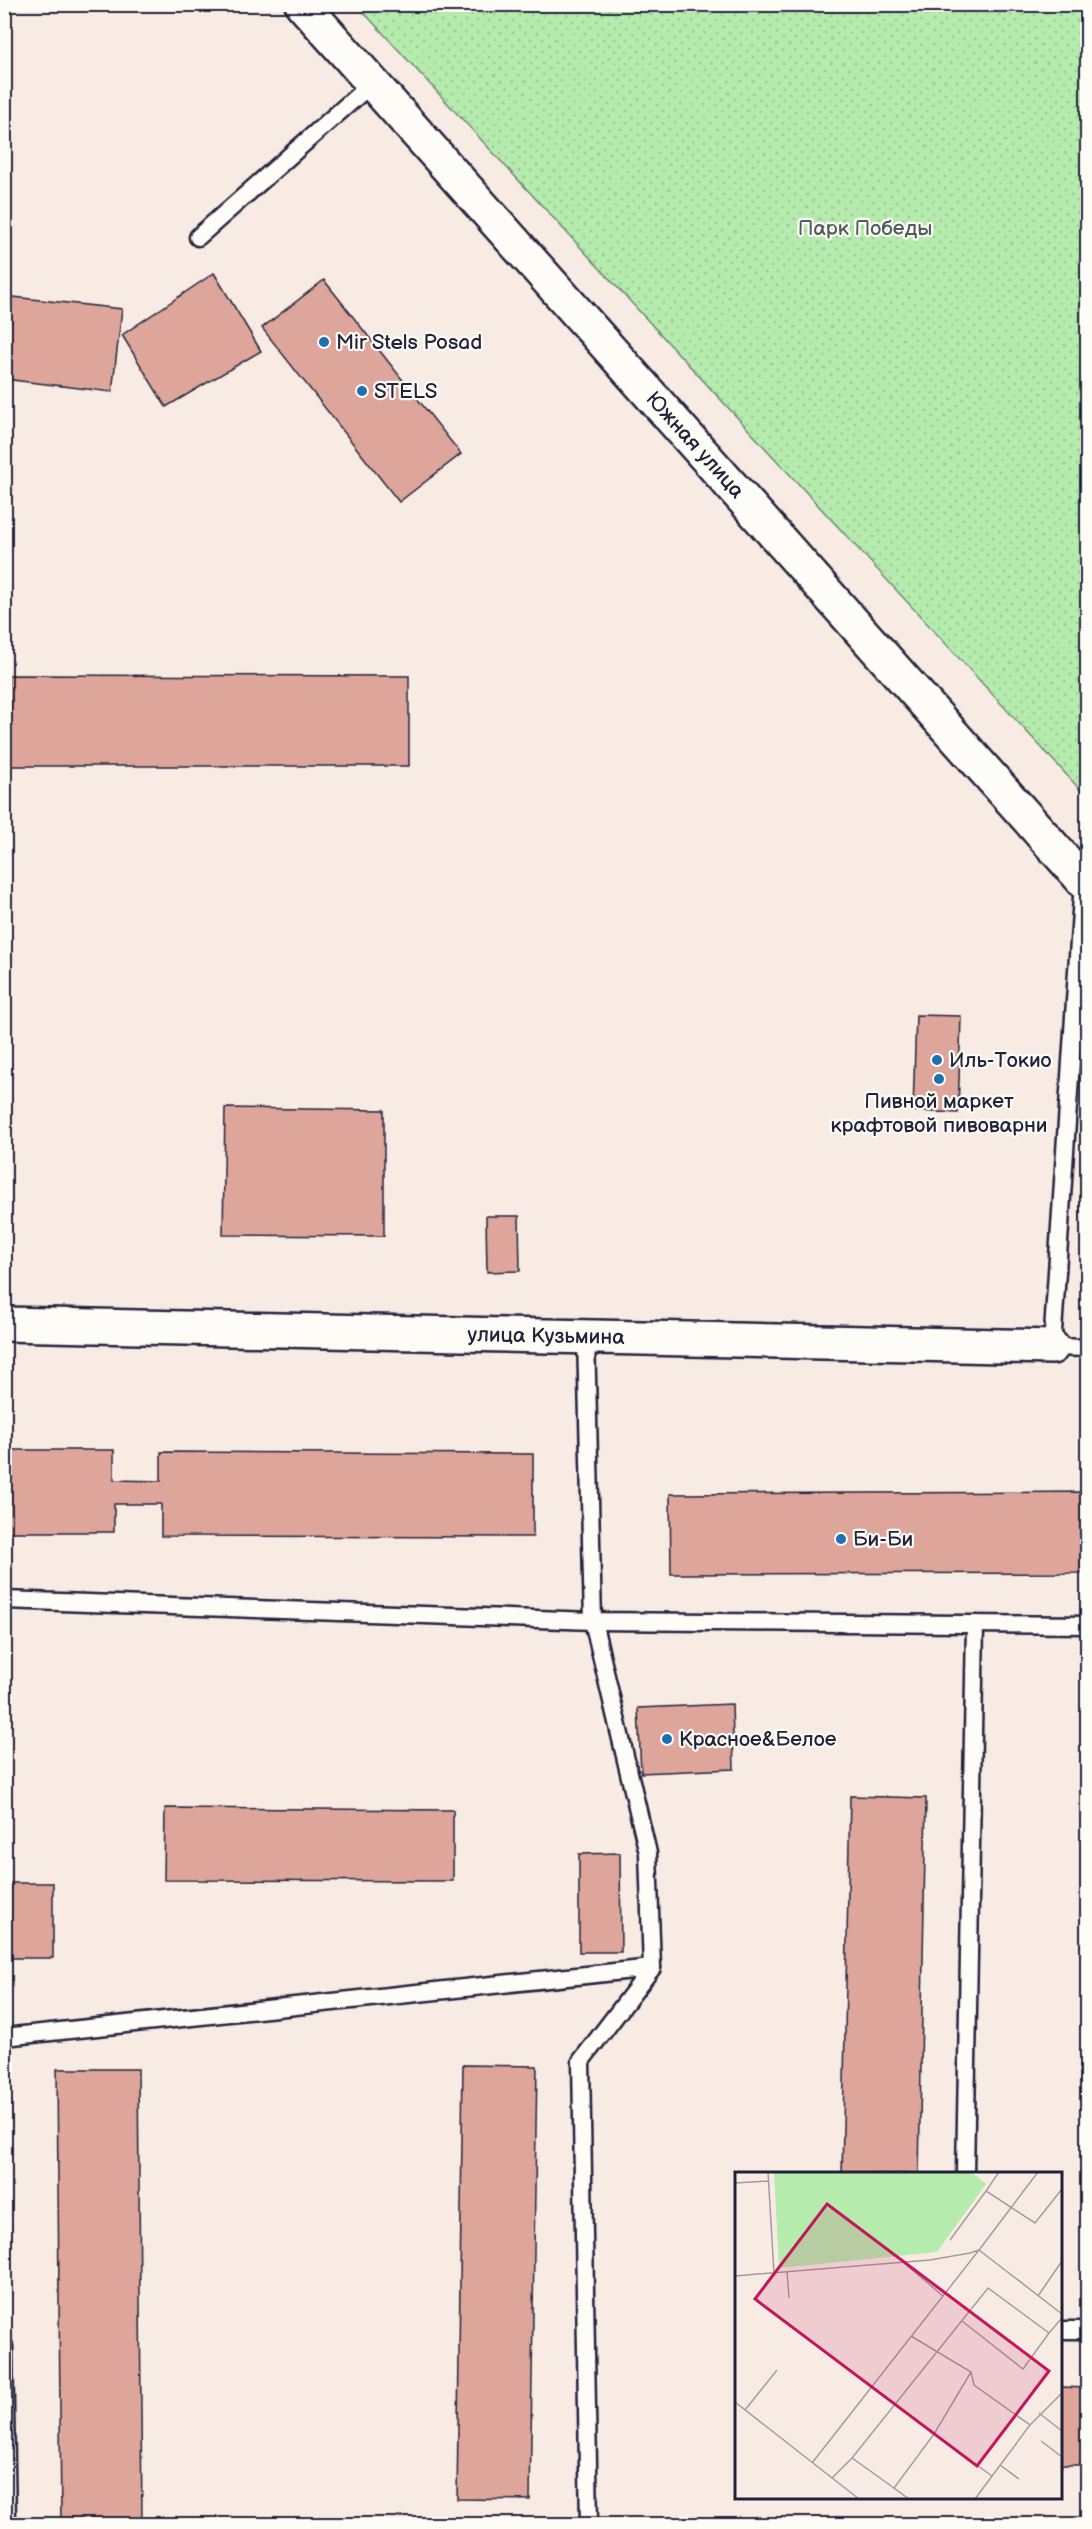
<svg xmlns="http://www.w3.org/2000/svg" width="1092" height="2529" font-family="'Balsamiq Sans',sans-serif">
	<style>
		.park { fill: url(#park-dots); stroke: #6c8674; stroke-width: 1.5 }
		.building { fill: #dea59a; stroke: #22223b; stroke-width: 1.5 }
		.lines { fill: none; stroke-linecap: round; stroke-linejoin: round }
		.service-casing { stroke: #22223b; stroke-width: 21 }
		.minor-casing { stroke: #22223b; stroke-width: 38 }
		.tertiary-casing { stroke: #22223b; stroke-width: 38 }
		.service { stroke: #fdfcf7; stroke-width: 16 }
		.minor { stroke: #fdfcf7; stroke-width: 33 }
		.tertiary { stroke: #fdfcf7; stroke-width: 33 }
		.poi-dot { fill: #1f6fb2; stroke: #fdfcf7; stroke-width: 2 }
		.labels { text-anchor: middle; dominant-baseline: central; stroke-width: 4.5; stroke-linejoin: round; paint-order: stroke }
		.park-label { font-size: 21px; fill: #4e5e5d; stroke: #fdfcf7 }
		.poi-label { font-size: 21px; fill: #22223b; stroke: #fdfcf7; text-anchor: start }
		.street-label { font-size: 21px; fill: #22223b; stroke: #fdfcf7 }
		.inset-road { fill: none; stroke: #a29ba0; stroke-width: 1.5 }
		.view { fill: #c2185b; fill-opacity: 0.15; stroke: #c2185b; stroke-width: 3 }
		.inset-edge { fill: none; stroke: #22223b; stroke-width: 3 }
	</style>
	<defs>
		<pattern id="park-dots" width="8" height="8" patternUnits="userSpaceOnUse" patternTransform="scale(1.5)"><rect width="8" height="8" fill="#b5ebad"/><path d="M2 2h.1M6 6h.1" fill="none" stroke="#9bc996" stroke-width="1.8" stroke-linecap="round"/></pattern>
	</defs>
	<rect width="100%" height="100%" fill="#f7ebe4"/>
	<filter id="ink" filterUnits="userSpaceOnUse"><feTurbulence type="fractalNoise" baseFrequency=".0167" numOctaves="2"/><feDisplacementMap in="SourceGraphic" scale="12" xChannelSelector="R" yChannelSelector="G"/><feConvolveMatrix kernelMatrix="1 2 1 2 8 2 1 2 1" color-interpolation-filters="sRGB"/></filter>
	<g filter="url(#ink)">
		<path class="park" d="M357,5H1087V797Z"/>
		<g class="building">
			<path d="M214,273L261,351L166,407L122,335Z"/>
			<path d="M324,280L461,454L399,502L262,328Z"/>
			<path d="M4,296L122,309L112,392L4,379Z"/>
			<path d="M8,675L409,676V766H8Z"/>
			<path d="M916,1015L961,1016L958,1113L913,1111Z"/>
			<path d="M225,1108L384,1110V1236L223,1235Z"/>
			<path d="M486,1216H519L520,1271L487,1272Z"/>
			<path d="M4,1450H114V1480L161,1481V1452L533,1454V1537L161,1536V1504H114V1532H4Z"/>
			<path d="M1088,1492V1573L671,1574L670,1494Z"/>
			<path d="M732,1704L734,1769L641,1773L638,1708Z"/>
			<path d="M850,1796L926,1798L919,2174H842Z"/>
			<path d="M165,1808L453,1810V1881L164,1880Z"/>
			<path d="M620,1853L621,1952H579V1854Z"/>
			<rect x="4" y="1883" width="49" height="75"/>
			<path d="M463,2065L537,2066L530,2500L457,2499Z"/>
			<path d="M57,2069H138L142,2524H61Z"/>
			<path d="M1060,2387L1088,2388V2465H1060Z"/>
		</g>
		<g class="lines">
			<defs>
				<g id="service">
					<path d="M198,237L372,83"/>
					<path d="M1083,881L1052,1347L1088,1348"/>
					<path d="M586,1337L593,1621L648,1853L652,1968L581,2061L589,2524"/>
					<path d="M4,1600L593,1621L1088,1625"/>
					<path d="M4,2037L652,1968"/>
					<path d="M965,2174L975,1624"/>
					<path d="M1060,2330H1088"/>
					<path d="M4,2346L7,2524"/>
				</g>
				<path id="minor" d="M4,1324L1052,1347"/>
				<path id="tertiary" d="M302,4L1088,886"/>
			</defs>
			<use href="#service" class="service-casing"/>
			<use href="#minor" class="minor-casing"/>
			<use href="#tertiary" class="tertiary-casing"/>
			<use href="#service" class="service"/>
			<use href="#minor" class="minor"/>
			<use href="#tertiary" class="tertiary"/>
		</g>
	</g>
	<g class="poi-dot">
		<circle cx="324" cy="342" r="6"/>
		<circle cx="362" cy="391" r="6"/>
		<circle cx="937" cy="1060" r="6"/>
		<circle cx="939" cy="1079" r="6"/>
		<circle cx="841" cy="1539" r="6"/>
		<circle cx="667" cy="1739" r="6"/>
	</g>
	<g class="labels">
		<g class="park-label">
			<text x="865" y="228">Парк Победы</text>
		</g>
		<g class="poi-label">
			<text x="336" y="342">Mir Stels Posad</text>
			<text x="374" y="391">STELS</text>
			<text x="949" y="1060">Иль-Токио</text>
			<text x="939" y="1101" text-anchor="middle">Пивной маркет<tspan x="939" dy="24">крафтовой пивоварни</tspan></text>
			<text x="853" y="1539">Би-Би</text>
			<text x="679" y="1739">Красное&amp;Белое</text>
		</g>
		<g class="street-label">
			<text transform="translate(695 445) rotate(48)">Южная улица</text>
			<text transform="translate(546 1336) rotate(1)">улица Кузьмина</text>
		</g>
	</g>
	<g transform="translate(735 2172)">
		<rect width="327" height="327" fill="#f7ebe4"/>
		<path d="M39,0H236L251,12L202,80L44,96Z" fill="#b5ebad"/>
		<path class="inset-road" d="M33,0L39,101M264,0L251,19L300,51L327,17M0,11L33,9M215,68L251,19M169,91L208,124M52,100L54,126M0,104L195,88L235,81L244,78L303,0M303,124L327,89M227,149L288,197L314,161M176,164L236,200L239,213L295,253L240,327M236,200L199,262L257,304M0,230L124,327M10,238L42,198M304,241L327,259M295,253L327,221M306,269L327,285M117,286L253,116L314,161L327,146M77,291L244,78L327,142M265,293L284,307M97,306L117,286L159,316M174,327L159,316L199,262"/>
		<path class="view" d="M92,32L314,199L242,294L20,127Z"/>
		<rect width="327" height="327" class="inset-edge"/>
	</g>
	<rect width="1092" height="2529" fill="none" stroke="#fdfcf7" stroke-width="24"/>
	<rect x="12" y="12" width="1068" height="2505" fill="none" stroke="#22223b" stroke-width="2" filter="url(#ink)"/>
</svg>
